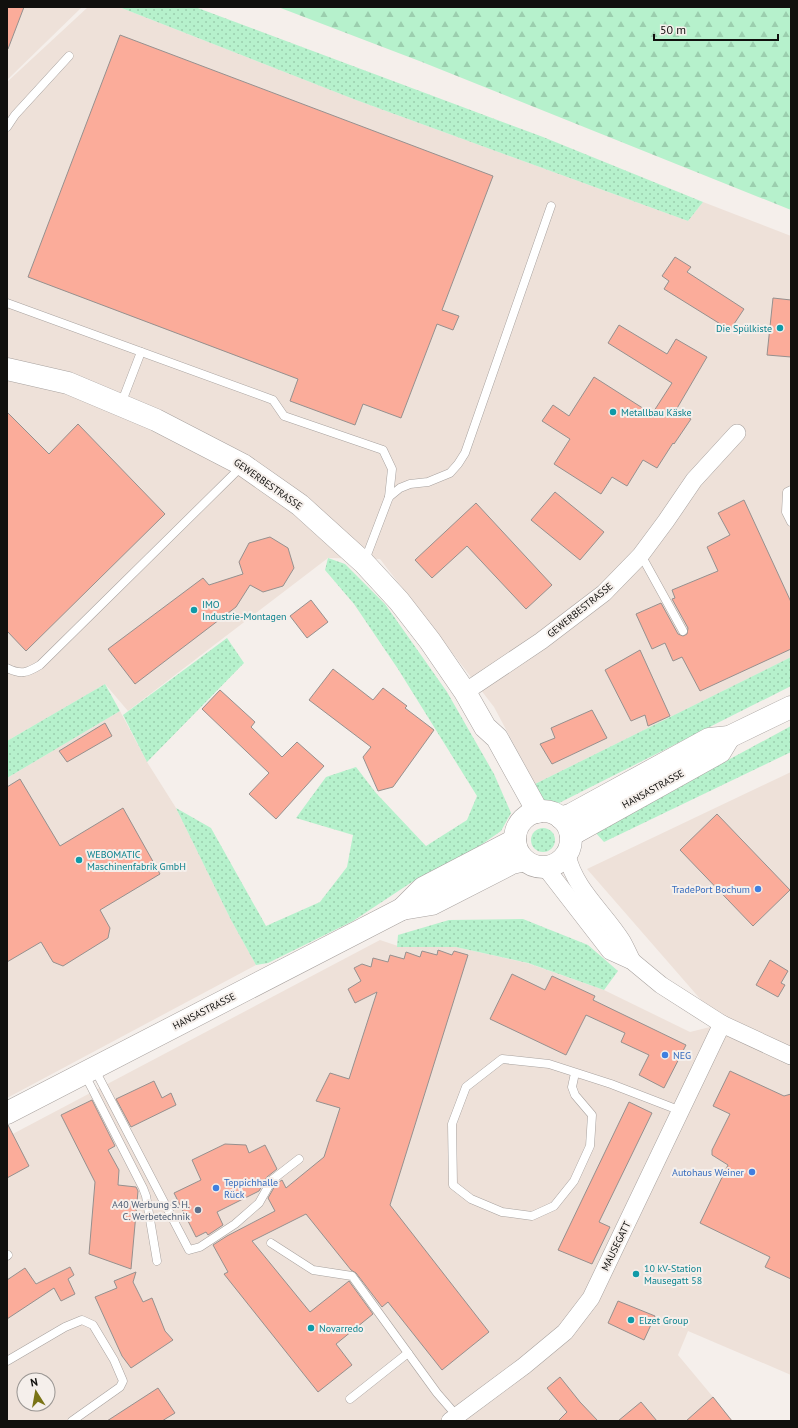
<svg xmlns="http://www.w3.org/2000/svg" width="798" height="1428" font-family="'PT Sans',sans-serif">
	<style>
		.built { fill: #eee1d9; fill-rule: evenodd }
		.grass { fill: url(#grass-dots) }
		.forest { fill: url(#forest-firs) }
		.building { fill: #fbac9a; stroke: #96908e }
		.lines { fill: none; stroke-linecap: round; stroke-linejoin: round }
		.lane-casing { stroke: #a8a29f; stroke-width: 9 }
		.street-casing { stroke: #a8a29f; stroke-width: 18 }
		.secondary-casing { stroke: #a8a29f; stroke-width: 23 }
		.lane { stroke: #fff; stroke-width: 8 }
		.street { stroke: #fff; stroke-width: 17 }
		.secondary { stroke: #fff; stroke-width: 22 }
		.culture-dot { fill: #0f9aa8; stroke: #f5efeb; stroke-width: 1.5 }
		.shop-dot { fill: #3f7fe0; stroke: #f5efeb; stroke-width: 1.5 }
		.service-dot { fill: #5c6f8a; stroke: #f5efeb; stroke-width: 1.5 }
		.labels { text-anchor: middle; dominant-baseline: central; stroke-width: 4; stroke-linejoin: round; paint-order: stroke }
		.culture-label { font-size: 10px; fill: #0d838f; stroke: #f5efeb; text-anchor: start }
		.street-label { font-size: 10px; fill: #11100e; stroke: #f5efeb }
		.shop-label { font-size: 10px; fill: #366cbe; stroke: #f5efeb; text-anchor: end }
		.service-label { font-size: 10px; fill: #4e5e75; stroke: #f5efeb; text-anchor: end }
	</style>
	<defs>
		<pattern id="grass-dots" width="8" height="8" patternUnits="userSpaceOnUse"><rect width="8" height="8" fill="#b6f1cc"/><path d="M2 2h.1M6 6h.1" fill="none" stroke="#9bceae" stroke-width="1.8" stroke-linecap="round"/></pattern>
		<pattern id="forest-firs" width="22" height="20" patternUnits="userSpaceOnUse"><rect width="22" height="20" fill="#b6f1cc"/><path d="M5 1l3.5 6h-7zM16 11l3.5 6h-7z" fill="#9bceae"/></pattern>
	</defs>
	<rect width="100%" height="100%" fill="#f5efeb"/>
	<g class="built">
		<path d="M7,7H82L7,80Z"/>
		<path d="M88,7H119L356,100L688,221L703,202L791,236V657L535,784L494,707L380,559L328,558L128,711L105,684L7,741V82Z"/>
		<path d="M120,711L147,762L176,808L231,920L256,965L7,1098V778Z"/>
		<path d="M791,772V1375L688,1331L678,1355L733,1421H7V1137L380,940L401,947H456L527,963L604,990L690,1032L722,1024L587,869ZM24,1380H48V1404H24Z"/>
	</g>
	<g class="grass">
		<path d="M119,7H195L543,137L703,202L688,221L356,100Z"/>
		<path d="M328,558L345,564L385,604L447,692L494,774L511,813L501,831L468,854L412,882L353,921L268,963L256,965L231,920L176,808L211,828L266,926L320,902L347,867L353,835L296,818L326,777L356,767L376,793L426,846L467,820L477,796L398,669L354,604L325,570Z"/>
		<path d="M227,638L244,663L147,762L123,715Z"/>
		<path d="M791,657V686L559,803L544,800L535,784Z"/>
		<path d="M105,684L120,711L7,778V741Z"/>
		<path d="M791,726V752L604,842L595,832Z"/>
		<circle cx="543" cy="840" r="12"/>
		<path d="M523,919L588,945L618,971L604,990L528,963L456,947H397L398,935L449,920Z"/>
	</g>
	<path class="forest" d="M278,7H791V210L422,62Z"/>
	<g class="building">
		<path d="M7,7H24L8,49H7Z"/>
		<path d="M120,35L493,176L442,310L459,316L453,330L437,324L401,418L363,404L355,425L290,401L298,379L28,277Z"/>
		<path d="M675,257L691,267L687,272L744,309L730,330L664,289L669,281L662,276Z"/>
		<path d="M773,298L791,300V357L767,355Z"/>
		<path d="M619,325L667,354L676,339L707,357L676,410L691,419L674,444L673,443L657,468L643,460L627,486L612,477L601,494L554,464L570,439L542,421L553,405L569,416L594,377L652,414L672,383L608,343Z"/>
		<path d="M7,412L49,454L78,424L165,514L26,651L7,631Z"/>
		<path d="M555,492L604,532L580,560L531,520Z"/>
		<path d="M744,500L791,602V649L700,691L682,657L673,661L665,643L652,649L636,614L661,603L678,634L683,636L687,634L688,628L672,599L675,598L672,590L718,571L707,547L730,535L718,513Z"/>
		<path d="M476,503L552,585L526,609L467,546L432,578L415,560Z"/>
		<path d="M270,537L288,548L294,568L283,586L263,592L250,585L236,607L135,684L108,649L203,578L209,585L243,574L239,562L249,543Z"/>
		<path d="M311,600L328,622L307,638L290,616Z"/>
		<path d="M640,650L670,716L648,726L645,715L631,721L605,670Z"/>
		<path d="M333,669L373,700L383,688L407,706L405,708L434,730L393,787L378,791L363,757L371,747L309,700Z"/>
		<path d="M220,690L255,722L251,727L282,757L297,742L324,766L276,819L249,794L269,773L202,709Z"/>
		<path d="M592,710L607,738L552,764L540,744L555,738L551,728Z"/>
		<path d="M105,723L112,736L67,762L59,751Z"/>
		<path d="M20,779L60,846L123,808L160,874L100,910L110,928L108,938L63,966L53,962L41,942L7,962V787Z"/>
		<path d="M717,814L790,890L753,926L680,850Z"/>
		<path d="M438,950L452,955L454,951L468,955L390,1205L489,1332L442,1370L388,1302L382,1307L356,1273L351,1270L306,1214L252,1241L310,1312L349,1281L373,1314L336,1344L352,1365L318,1392L224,1274L228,1272L213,1245L227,1236L275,1211L268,1198L276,1184L282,1180L286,1188L324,1157L340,1108L316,1101L330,1073L349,1079L377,992L355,1003L348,989L361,981L354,968L362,964L371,967L373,958L388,962L390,955L404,959L406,952L420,957L422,951L437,955Z"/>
		<path d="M770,960L788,971L781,983L785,985L778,997L756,985Z"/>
		<path d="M512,974L545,990L552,976L595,996L593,1000L686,1045L664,1088L639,1075L649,1055L621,1042L625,1033L586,1015L566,1055L490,1019Z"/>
		<path d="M730,1071L784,1096L791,1094V1279L765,1267L770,1257L700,1223L728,1165L712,1155V1150L730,1114L713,1106Z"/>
		<path d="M154,1081L162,1098L171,1093L176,1105L131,1127L116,1099Z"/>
		<path d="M92,1100L115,1146L108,1150L119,1170L118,1185L136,1187L138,1191L131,1269L89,1254L95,1182L61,1115Z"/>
		<path d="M629,1102L652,1113L599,1222L610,1227L592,1264L558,1250Z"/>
		<path d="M7,1125H8L29,1166L7,1178Z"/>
		<path d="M225,1144L246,1145L249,1153L265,1145L277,1169L267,1177L259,1191L217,1212L223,1225L208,1235L206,1232L196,1237L174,1193L201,1180L192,1160Z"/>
		<path d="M70,1267L74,1275L68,1279L75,1294L61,1301L54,1288L7,1319V1280L25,1268L36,1284Z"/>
		<path d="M136,1272L133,1282L143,1302L152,1298L165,1331L173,1340L131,1368L122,1356L95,1297L117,1288L114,1281Z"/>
		<path d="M618,1301L655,1316L644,1340L608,1323Z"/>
		<path d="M560,1377L580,1402L598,1421H558L567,1412L547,1388Z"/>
		<path d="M158,1388L175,1413L162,1421H107Z"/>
		<path d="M713,1397L732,1421H686Z"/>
		<path d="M641,1402L657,1421H618Z"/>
	</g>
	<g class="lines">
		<defs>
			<g id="lane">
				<path d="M7,127L15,115L69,56"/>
				<path d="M7,303L273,400L284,416L383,450L392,469L389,497"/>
				<path d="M121,404L141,352"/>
				<path d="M791,490L787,492L786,512L791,522"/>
				<path d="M641,555L683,631"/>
				<path d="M365,560L389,497L400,488L410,484L428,482L450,473L458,464L465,453L551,206"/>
				<path d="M7,668C21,675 27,673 40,665L242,466"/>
				<path d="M94,1068L189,1250L200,1247L235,1224L259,1203L272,1180L299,1159"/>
				<path d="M84,1073L143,1188L146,1196L157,1261"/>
				<path d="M575,1073L572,1087L575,1095L592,1115L590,1146L574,1181L554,1206L532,1216L502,1212L471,1199L453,1185L452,1124L466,1087L502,1059L549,1064L611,1084L681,1111"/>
				<path d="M271,1243L313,1270L352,1276L437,1393L457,1416"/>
				<path d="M7,1256L8,1255"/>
				<path d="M7,1361L65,1327L82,1320L93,1325L114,1360L123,1381L120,1387L72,1421"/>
				<path d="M350,1399L408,1353"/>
			</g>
			<g id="street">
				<path d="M465,692L541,641L604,593L640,556L666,521L694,480L737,433"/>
				<path d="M567,855C575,890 604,912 622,941C626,948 629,955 632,961"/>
				<path d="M545,867L610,951L632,961L661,985L722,1024L791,1056"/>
				<path d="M450,1421L524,1366L565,1332L591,1298L722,1024"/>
			</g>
			<g id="secondary">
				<path d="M7,369L68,383L156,420L243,465L300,505L364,563L399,601L430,641L465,692L485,727L497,738L538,812"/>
				<circle cx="543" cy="839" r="28"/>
				<path d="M561,818L572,814L709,739L729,737L791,707"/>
				<path d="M571,835L580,830L720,752L729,737"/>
				<path d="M402,909L423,888L515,840"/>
				<path d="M7,1113L402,909L432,904L512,863L524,860"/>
			</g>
		</defs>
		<use href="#lane" class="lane-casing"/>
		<use href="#street" class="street-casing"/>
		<use href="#secondary" class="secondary-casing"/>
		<use href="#lane" class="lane"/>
		<use href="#street" class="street"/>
		<use href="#secondary" class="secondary"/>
	</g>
	<g class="culture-dot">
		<circle cx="780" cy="328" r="4"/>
		<circle cx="613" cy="412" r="4"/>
		<circle cx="194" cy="610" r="4"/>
		<circle cx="79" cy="860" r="4"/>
		<circle cx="636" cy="1274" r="4"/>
		<circle cx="631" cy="1320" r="4"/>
		<circle cx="311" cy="1328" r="4"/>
	</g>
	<g class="shop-dot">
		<circle cx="758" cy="889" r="4"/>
		<circle cx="665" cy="1055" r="4"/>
		<circle cx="752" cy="1172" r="4"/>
		<circle cx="216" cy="1188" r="4"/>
	</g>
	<circle class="service-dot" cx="198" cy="1210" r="4"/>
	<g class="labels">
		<g class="culture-label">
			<text x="772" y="328" text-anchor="end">Die Spülkiste</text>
			<text x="621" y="412">Metallbau Käske</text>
			<text x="202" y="604">IMO<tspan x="202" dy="12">Industrie-Montagen</tspan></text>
			<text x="87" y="854">WEBOMATIC<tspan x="87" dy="12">Maschinenfabrik GmbH</tspan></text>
			<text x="644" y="1268">10 kV-Station<tspan x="644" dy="12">Mausegatt 58</tspan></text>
			<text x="639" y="1320">Elzet Group</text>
			<text x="319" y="1328">Novarredo</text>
		</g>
		<g class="street-label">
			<text transform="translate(268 484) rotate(35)">GEWERBESTRASSE</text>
			<text transform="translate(580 610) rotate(-39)">GEWERBESTRASSE</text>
			<text transform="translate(653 789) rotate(-29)">HANSASTRASSE</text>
			<text transform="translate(204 1011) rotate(-27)">HANSASTRASSE</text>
			<text transform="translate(616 1246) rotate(-64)">MAUSEGATT</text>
		</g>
		<g class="shop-label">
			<text x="750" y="889">TradePort Bochum</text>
			<text x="673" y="1055" text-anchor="start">NEG</text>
			<text x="744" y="1172">Autohaus Weiner</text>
			<text x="224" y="1182" text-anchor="start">Teppichhalle<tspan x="224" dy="12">Rück</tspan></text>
		</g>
		<g class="service-label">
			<text x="190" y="1204">A40 Werbung S. H.<tspan x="190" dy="12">C. Werbetechnik</tspan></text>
		</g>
	</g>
	<rect width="798" height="1428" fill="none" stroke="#11100e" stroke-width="16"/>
	<g transform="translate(36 1392) rotate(349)"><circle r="19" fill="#f5efeb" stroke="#9a9693"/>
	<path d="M0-3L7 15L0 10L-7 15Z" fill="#797315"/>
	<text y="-6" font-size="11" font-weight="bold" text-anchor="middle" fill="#11100e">N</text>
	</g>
	<path d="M654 34v6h124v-6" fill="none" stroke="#11100e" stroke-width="2"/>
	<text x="660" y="34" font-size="12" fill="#11100e" stroke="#f5efeb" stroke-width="3" paint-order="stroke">50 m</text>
</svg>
